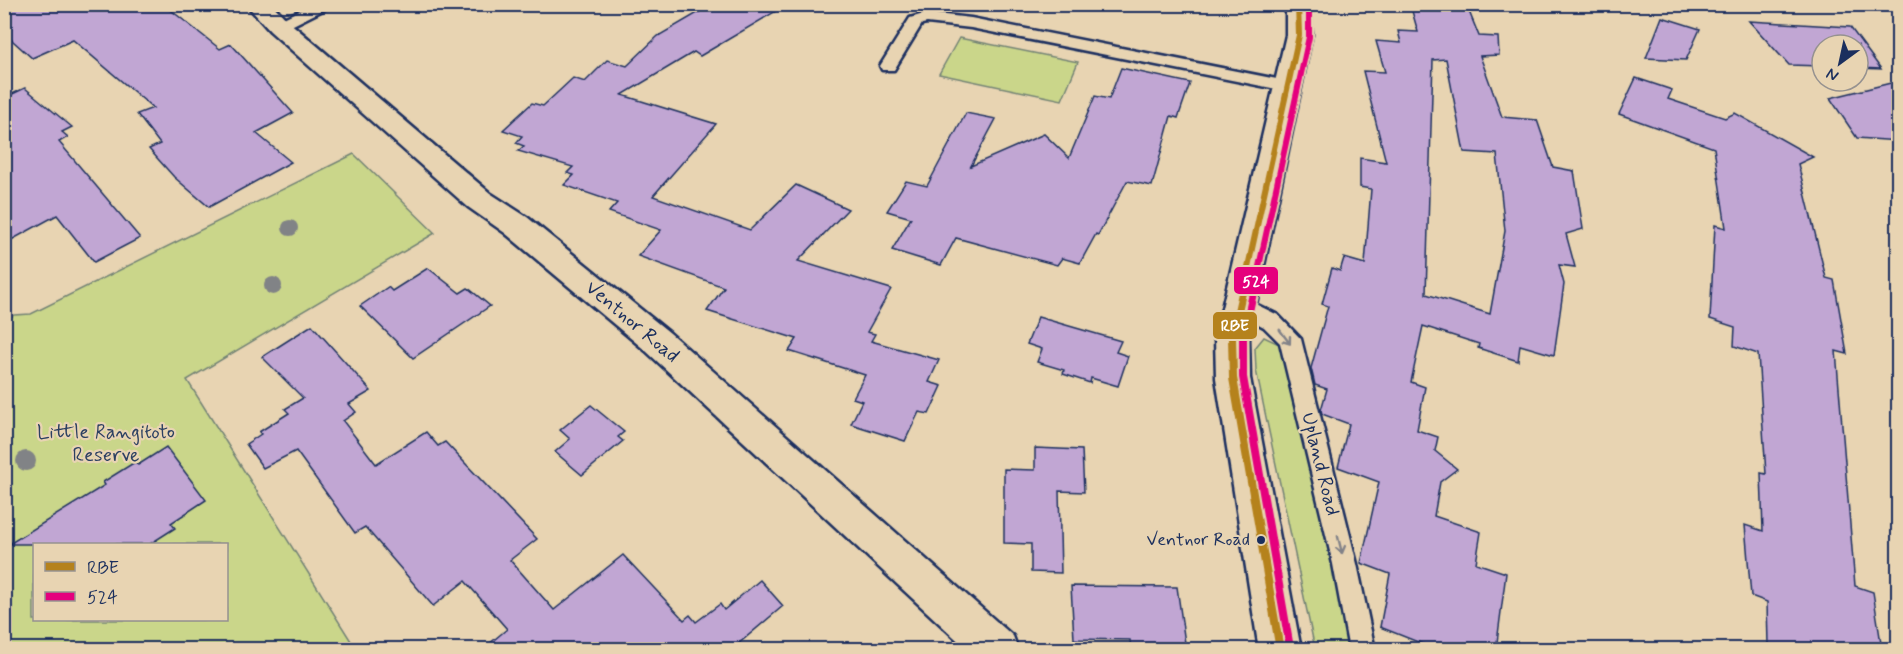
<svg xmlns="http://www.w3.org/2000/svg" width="1903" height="654" font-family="Mynerve,sans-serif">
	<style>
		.green { fill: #cad68a; stroke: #728274; stroke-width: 1.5; fill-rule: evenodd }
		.building { fill: #c1a6d3; stroke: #1b2f5e; stroke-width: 1.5; fill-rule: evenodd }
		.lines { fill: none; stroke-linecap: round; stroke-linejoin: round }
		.service-casing { stroke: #1b2f5e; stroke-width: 5 }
		.minor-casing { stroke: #1b2f5e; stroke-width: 5 }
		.secondary-casing { stroke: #1b2f5e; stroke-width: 5 }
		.service { fill: #e8d4b2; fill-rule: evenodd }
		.minor { fill: #e8d4b2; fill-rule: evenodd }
		.secondary { fill: #e8d4b2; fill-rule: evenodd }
		.bus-1-far1-casing { stroke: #e8d4b2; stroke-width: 10 }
		.bus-1-casing { stroke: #e8d4b2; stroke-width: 13 }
		.bus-2-far1-casing { stroke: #e8d4b2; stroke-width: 10 }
		.bus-2-casing { stroke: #e8d4b2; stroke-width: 13 }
		.bus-1-far1 { stroke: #b5821c; stroke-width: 6 }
		.bus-1 { stroke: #b5821c; stroke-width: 8 }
		.bus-2-far1 { stroke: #e5007d; stroke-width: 6 }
		.bus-2 { stroke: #e5007d; stroke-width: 8 }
		.tree { fill: #818386 }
		.oneway { stroke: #828288 }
		.bus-dot { fill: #1b2f5e; stroke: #e8d4b2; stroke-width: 2 }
		.labels { text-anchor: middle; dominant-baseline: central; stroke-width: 4.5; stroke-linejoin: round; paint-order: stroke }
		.bus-label { font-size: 18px; fill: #1b2f5e; stroke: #e8d4b2; text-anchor: end }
		.street-label { font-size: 20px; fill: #1b2f5e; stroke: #e8d4b2 }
		.park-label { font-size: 20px; fill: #2c4062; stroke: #e8d4b2 }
		.line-badge { stroke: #e8d4b2; stroke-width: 2 }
		.badge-label { font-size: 16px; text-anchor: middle; font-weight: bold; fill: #fff }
	</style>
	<rect width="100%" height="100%" fill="#e8d4b2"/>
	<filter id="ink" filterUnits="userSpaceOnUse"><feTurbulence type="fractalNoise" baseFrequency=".0167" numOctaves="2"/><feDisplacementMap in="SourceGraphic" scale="12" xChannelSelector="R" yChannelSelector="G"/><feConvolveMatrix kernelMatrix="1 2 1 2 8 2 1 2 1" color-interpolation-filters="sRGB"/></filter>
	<g filter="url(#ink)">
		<g class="green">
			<path d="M959,38L1078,62L1062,100L939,74Z"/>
			<path d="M354,154L435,233L187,380L356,649H5L4,322L14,315L31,314ZM34,544H226V620H34Z"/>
			<path d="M1264,337L1279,344L1290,362L1355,649H1315L1256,370L1255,348Z"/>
		</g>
		<g class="building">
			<path d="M4,4H163L220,49L231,44L293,113L256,133L291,162L209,207L174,177L149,149L160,144L137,114L153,108L73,40L32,58L4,33Z"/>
			<path d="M713,4H788L700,56L694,52L622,95L716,124L653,196L750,230L796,185L848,209L798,261L891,289L867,332L875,334L871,341L939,360L929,382L942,386L929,414L919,412L905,441L851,424L862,401L853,398L865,375L789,351L797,339L707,311L724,287L638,256L661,230L609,212L617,203L564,185L574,175L567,173L573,167L518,151L524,146L516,143L522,136L503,130L532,103L543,106L573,78L585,82L607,60L627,66L658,36Z"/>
			<path d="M1410,4H1466L1479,36L1498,37L1499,55L1480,56L1502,117L1537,120L1553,167L1574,171L1583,229L1566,234L1575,267L1559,265L1564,284L1554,355L1520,345L1518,361L1478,348L1479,344L1423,326L1411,382L1425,387L1417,430L1438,437L1435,451L1457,469L1440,482L1434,516L1481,532L1476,563L1506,573L1496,650H1438L1380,627L1390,574L1361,563L1379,482L1338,467L1349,424L1322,414L1321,410L1327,389L1315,385L1311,368L1328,306L1322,304L1332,268L1340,271L1344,258L1365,264L1371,189L1360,187V158L1386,162L1363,71L1385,72L1376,41L1401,43L1398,31L1418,32ZM1446,59L1464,152L1497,154L1505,231L1490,314L1426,294L1433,60Z"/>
			<path d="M1662,17L1700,29L1686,60L1646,58Z"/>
			<path d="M1749,21L1850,27L1881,69L1858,68V45H1822V66L1789,65Z"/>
			<path d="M1121,68L1190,83L1178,118L1171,116L1152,186L1127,181L1098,235L1096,234L1080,263L1062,258L1057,265L956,238L941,265L892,250L911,218L887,211L906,181L927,186L966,113L996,119L971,166L1044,134L1069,158L1095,96L1109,99Z"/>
			<path d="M1636,78L1672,90L1668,99L1725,118L1735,113L1813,157L1798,164L1826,278L1834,280L1847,354L1836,351L1855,586L1873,592L1882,650H1782L1768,644L1767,602L1751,596L1745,525L1763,531L1761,473L1766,474L1758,354L1734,346L1735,327L1710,319L1715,225L1726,228L1714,148L1619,114Z"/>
			<path d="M1899,81V141L1857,138L1830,98Z"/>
			<path d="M25,88L72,127L62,132L68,137L59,142L140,238L94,262L57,215L4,244V98Z"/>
			<path d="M428,268L460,293L468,288L490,306L413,358L360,306L388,287L392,291Z"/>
			<path d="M1038,317L1121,341L1116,352L1128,356L1118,386L1091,378L1090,383L1063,374L1064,370L1037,362L1042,349L1027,344Z"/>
			<path d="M312,325L371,391L349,404L356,412L343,421L376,464L426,432L438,446L445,442L537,539L510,560L554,610L623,555L684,620L690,615L696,622L720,604L724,610L760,580L783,606L731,650H482L507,629L465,581L433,606L365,527L355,533L296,451L263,468L246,444L261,434L259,432L289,413L285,409L303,398L262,357Z"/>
			<path d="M591,405L624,432L618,437L623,441L582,475L555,452L570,439L560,430Z"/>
			<path d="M166,447L206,500L171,523L175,528L150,544H9L105,485L103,482L135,462L138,465Z"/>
			<path d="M1035,448L1082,450L1084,492L1059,491L1061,573L1031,572V544L1004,543V469L1035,470Z"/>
			<path d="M1071,586L1177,587L1186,650H1131L1130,640L1074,639Z"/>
		</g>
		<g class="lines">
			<defs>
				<g id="service">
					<path d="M313,4H335L285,29H273L271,26L273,23Z"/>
					<path d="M927,13L971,18L1287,81L1293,82L1296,86L1293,90L1287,91L971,28L927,23L922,24L894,70H882L880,66L910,18Z"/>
					<path d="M1239,296L1278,315L1301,339L1357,564L1375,650H1349L1333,564L1280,343L1264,327L1232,310L1229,304L1232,298Z"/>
				</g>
				<path id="minor" d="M246,4H272L288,21L490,193L527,217L670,333L1013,636L1018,650H968L646,351L505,233L468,207L270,31Z"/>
				<path id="secondary" d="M1286,4H1310L1312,35L1249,338L1250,378L1301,650H1259L1216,378L1215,338L1286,35Z"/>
			</defs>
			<use href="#service" class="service-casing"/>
			<use href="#minor" class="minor-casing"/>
			<use href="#secondary" class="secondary-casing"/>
			<use href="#service" class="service"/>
			<use href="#minor" class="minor"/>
			<use href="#secondary" class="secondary"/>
			<defs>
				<path id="bus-1-far1" d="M1244,285L1299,35L1298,4"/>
				<path id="bus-1" d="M1244,284L1232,338L1233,378L1280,650"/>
				<path id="bus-2-far1" d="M1255,285L1309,37V4"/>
				<path id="bus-2" d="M1255,284L1243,339V377L1290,648"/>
			</defs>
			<use href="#bus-1-far1" class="bus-1-far1-casing"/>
			<use href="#bus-1" class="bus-1-casing"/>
			<use href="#bus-2-far1" class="bus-2-far1-casing"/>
			<use href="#bus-2" class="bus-2-casing"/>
			<use href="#bus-1-far1" class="bus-1-far1"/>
			<use href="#bus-1" class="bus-1"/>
			<use href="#bus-2-far1" class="bus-2-far1"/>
			<use href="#bus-2" class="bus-2"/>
		</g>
		<g class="tree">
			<circle cx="290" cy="228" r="8"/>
			<circle cx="273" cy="286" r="9"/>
			<circle cx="26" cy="461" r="10"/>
		</g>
		<defs><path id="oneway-shaft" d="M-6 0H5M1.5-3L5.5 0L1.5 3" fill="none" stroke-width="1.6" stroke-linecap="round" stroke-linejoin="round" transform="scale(1.5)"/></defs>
		<g class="oneway">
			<use href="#oneway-shaft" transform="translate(1285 337) rotate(54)"/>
			<use href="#oneway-shaft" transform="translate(1340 545) rotate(76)"/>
		</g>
	</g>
	<circle class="bus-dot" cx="1261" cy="540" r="5"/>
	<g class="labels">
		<g class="bus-label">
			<text x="1250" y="540">Ventnor Road</text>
		</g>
		<g class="street-label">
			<text transform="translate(632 322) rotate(40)">Ventnor Road</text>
			<text transform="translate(1320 464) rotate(76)">Upland Road</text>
		</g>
		<g class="park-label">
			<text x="106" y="432">Little Rangitoto<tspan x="106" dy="23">Reserve</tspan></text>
		</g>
	</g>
	<g class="line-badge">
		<rect x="1233" y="266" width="46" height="29" rx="6" fill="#e5007d"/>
		<rect x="1212" y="311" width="46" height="29" rx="6" fill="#b5821c"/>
	</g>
	<g class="badge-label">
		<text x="1256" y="287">524</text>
		<text x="1235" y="331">RBE</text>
	</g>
	<rect width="1903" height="654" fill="none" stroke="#e8d4b2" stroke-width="24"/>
	<rect x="12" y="12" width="1879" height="630" fill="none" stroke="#1b2f5e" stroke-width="2" filter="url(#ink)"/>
	<rect x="33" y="543" width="195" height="78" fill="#e8d4b2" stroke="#969290" stroke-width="1.5"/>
	<rect x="45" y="562" width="30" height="9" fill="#b5821c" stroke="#969290" stroke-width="1.5"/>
	<text x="87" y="573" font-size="18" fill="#1b2f5e">RBE</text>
	<rect x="45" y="592" width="30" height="9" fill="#e5007d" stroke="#969290" stroke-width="1.5"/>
	<text x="87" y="603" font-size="18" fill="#1b2f5e">524</text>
	<g transform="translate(1840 63) rotate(213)"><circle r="28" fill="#e8d4b2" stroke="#969290" stroke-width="1.5"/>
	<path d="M0-4.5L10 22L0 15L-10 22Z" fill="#1b2f5e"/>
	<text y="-9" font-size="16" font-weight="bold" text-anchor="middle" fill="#1b2f5e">N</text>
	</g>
</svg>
